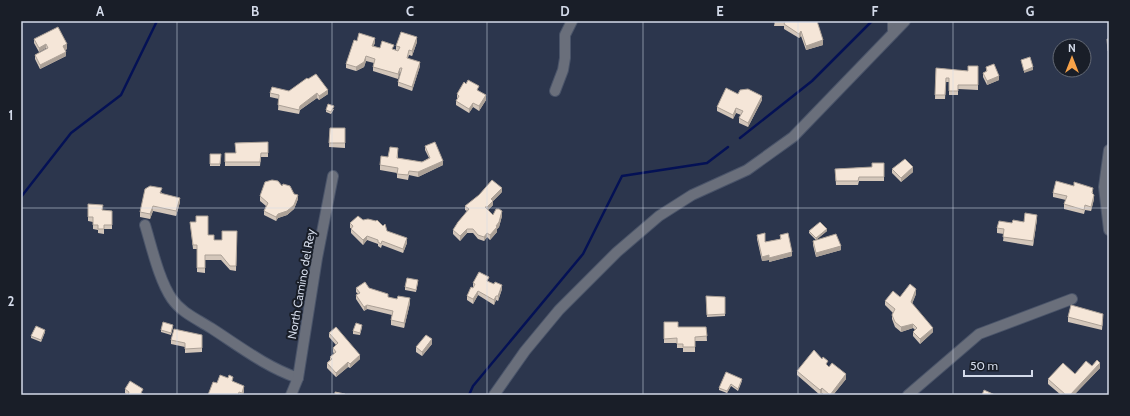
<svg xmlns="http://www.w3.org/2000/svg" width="1130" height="416" font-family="Cabin,sans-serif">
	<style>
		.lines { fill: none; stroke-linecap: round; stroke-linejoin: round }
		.stream { stroke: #041155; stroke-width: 2.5 }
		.minor-casing { stroke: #4a5469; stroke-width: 12 }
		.minor { stroke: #6a6f7b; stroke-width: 10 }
		.wall { fill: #d3c6ba }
		.shaded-wall { fill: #aca197 }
		.building { fill: #f5e6d8; stroke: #aca197 }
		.grid { fill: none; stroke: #d3dae9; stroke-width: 1; stroke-opacity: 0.55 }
		.labels { text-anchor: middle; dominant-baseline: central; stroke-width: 4; stroke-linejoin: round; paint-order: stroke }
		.street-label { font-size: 12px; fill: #d3dae9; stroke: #191e28 }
		.neatline { fill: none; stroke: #d3dae9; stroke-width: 1.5 }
		.grid-label { font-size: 13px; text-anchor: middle; font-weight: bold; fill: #d3dae9 }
	</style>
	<rect width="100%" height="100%" fill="#2c364d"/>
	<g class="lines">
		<g class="stream">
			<path d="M740,138L812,81L872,21"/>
			<path d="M21,197L71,133L121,95L157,21"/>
			<path d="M469,395L473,386L583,254L622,176L707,163L728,147"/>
		</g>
		<defs>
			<g id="minor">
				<path d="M893,21V33"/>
				<path d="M555,91L563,70L565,58V35L572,21"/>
				<path d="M1109,150L1104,187L1109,230"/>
				<path d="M145,225C152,248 159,280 172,299C182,313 197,319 211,328C239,346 266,367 298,378"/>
				<path d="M291,395L298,378L317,258L333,176"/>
				<path d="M494,395L525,351L559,310L617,252L659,216L692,195L747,170L793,137L905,21"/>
				<path d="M908,395L979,334L1072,299"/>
			</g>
		</defs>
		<use href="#minor" class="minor-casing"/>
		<use href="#minor" class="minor"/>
	</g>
	<g class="wall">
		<path d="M775,21H817L823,45L806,50L801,36L799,38L784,29V26H774Z"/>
		<path d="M34,39L67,49L65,50L66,56L40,69L35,59V55L47,48H46L39,52L34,43Z"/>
		<path d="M357,41L375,43L373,46L380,48L394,49L396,50V46L417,42L412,56L409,55L408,58L420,66L412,91L398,86V82L401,72H400L398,79L373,71V67L374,63L366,61L364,67L356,71L346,68V64Z"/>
		<path d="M978,66V90L958,89V95H949V82H946L945,99H935L936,68L968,71Z"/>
		<path d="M986,67L999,80L987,85L983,77V73L986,72Z"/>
		<path d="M308,79L328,94L319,100L317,98L300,110L299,114L278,110L279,99L270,97V93L289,91Z"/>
		<path d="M478,91L486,100L479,111L473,107L469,113L456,105V101L457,99V94Z"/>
		<path d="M738,94L762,100L748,127L739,123V118L741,115L736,113L733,119L717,111V107Z"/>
		<path d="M334,109L331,114L326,112V110Z"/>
		<path d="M330,128H345V148L329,147Z"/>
		<path d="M268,142V157H261L260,166H225V153H236L235,143Z"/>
		<path d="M425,146L443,165L418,177L409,175L408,180L397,178V173L380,170V165L388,157L398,153V158L422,162L429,158L425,150Z"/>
		<path d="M210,154H221L220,166H210Z"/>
		<path d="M884,163V181H859L858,185H836L835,169L872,167Z"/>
		<path d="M892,169L913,172L901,182L892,173Z"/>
		<path d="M1074,182L1093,192V193L1094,199L1091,211L1085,210L1084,214L1064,209V204L1066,200L1053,197V193L1074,186Z"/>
		<path d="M282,186L294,194L298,199L294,209L287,215L278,218L276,221L264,215V211L266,206L260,201V196Z"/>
		<path d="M162,192V194L180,202L176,216L153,211L150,219L140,217V212Z"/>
		<path d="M502,192L493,201V205L488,210L493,215L502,216L499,227L497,229V232L490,240L487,237L484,241L478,239L473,233H467L460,241L453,234V230L467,211L465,210V206Z"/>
		<path d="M88,204L103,210L112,211V229H104V234L98,233V230L93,229V222L88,221Z"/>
		<path d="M1037,219L1033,246L1003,241L1004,234L997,233V228L1012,223L1024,222Z"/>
		<path d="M363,220L387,231L407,243L403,253L382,245L381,248L378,246V244L367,240L363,245L351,233V228H350V223Z"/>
		<path d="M190,222L214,240H222L237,231L236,271L230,270L221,260H205V273L197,272V249H193Z"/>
		<path d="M809,231H827L816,240L841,250L816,257L813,245V241L816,240L809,233Z"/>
		<path d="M757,235L765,242L780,239V235L792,256L769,262V260L762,261L757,239Z"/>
		<path d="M489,281V282L502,289L498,301L496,300L494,305L478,295L473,304L467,300V296L473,287V283Z"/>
		<path d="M418,282L416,292L405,290V287Z"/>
		<path d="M356,288H369L388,297L410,303L404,328L391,325V320L392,315L367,309L364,311L356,299V295L358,294L356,292Z"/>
		<path d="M916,294L912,304L933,332L920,344L913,336V332L915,330L913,328L901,332L895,327L892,319V315L893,313L885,305V301L900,297Z"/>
		<path d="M706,296L725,297V316L707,317Z"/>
		<path d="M1068,317L1103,318L1102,330L1068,322Z"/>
		<path d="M664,322L678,327H706L707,341H695V352H683V348H677V343H664Z"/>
		<path d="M173,327L171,335L161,332V330Z"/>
		<path d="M362,327L360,335L353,334V331Z"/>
		<path d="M45,332L41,342L31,338V336Z"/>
		<path d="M329,333L360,359L350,368L348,367L336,377L327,368V363L330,360V357L334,354L333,352V348L336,345L329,337Z"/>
		<path d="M202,335V352L185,353V347L171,344V340Z"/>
		<path d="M432,344L422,356L416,352V347Z"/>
		<path d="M822,359L828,366L846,379L833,395H824L822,393L820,395L797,375V371Z"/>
		<path d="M1092,366L1100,368L1074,395H1061L1048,384V379L1075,374Z"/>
		<path d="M742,381L738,391L731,386L727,393L719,390V388Z"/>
		<path d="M233,382L244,391L243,395H208L217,383Z"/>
		<path d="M125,389L143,394L145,395H127L125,393Z"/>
	</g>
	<g class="shaded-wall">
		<path d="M801,31V36L799,38V34Z"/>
		<path d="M417,37V42L412,56V51Z"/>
		<path d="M375,38V43L372,50V46Z"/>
		<path d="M823,40V45L806,50V46Z"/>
		<path d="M46,44V48L39,52V48Z"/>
		<path d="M67,44V49L63,51V46Z"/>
		<path d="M66,52V56L40,69V65Z"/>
		<path d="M366,56V61L364,67L356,71V67Z"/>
		<path d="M420,62V66L412,91V87Z"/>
		<path d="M1033,67V70L1024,73V71Z"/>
		<path d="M400,68V72L398,79V74Z"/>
		<path d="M999,76V80L987,85V81Z"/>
		<path d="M328,90V94L319,100V96Z"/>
		<path d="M317,93V98L300,110L299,114L300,106Z"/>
		<path d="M486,95V100L479,111V106Z"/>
		<path d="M762,96V100L748,127V123Z"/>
		<path d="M473,103V107L469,113V109Z"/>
		<path d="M736,108V113L733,119V115Z"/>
		<path d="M443,161V165L418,177V172Z"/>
		<path d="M913,167V172L901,182V178Z"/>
		<path d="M502,188V192L493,201V205L487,211V207L491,199Z"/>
		<path d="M298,195V199L294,209L287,215L278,218L276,221V217L278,214Z"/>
		<path d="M1094,195V199L1091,211V207Z"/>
		<path d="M180,198V202L176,216V211Z"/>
		<path d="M153,206V211L150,219V214Z"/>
		<path d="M502,211V216L499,227L497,229V232L490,240V235L496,226Z"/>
		<path d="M1037,215V219L1033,246V241Z"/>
		<path d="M467,229V233L460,241V236Z"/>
		<path d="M827,229V231L816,240V238Z"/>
		<path d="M487,233V237L484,241V237Z"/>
		<path d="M367,236V240L363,245V240Z"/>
		<path d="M407,238V243L403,253V249Z"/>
		<path d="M841,246V250L816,257V253Z"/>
		<path d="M792,252V256L769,262V258Z"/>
		<path d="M769,255V260L762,261V257Z"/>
		<path d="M502,285V289L498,301V296Z"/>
		<path d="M916,289V294L911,306V302Z"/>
		<path d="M478,291V295L473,304V299Z"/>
		<path d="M496,296V300L494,305V300Z"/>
		<path d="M410,298V303L404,328V323Z"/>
		<path d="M367,305V309L364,311V307Z"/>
		<path d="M913,324V328L901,332V327Z"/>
		<path d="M933,328V332L920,344V339Z"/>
		<path d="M45,330V332L41,342V340Z"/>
		<path d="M432,339V344L422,356V352Z"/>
		<path d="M360,355V359L350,368V364Z"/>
		<path d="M348,362V367L336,377V373Z"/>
		<path d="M1100,363V368L1074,395H1070Z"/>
		<path d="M846,374V379L833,395H830Z"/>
		<path d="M731,384V386L727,393V391Z"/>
		<path d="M244,386V391L243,395H242V393Z"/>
		<path d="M822,388V393L820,395V390Z"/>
	</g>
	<g class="building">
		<path d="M775,21H817L823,40L806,46L801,31L799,34L784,24L785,22H774Z"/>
		<path d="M58,27L67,44L63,46L66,52L40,65L35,55L48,48L46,44L39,48L34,39Z"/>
		<path d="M401,32L417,37L412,51L409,50L407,58L420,62L412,87L398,82L402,68H400L398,74L373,67L375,59L366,56L364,62L356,67L346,64L354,40L357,41L359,33L375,38L372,46L380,48L382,41L394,45L392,49L398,51L400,47L396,46Z"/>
		<path d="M1107,39H1109V51H1108Z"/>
		<path d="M1030,57L1033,67L1024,71L1021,60Z"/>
		<path d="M994,64L999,76L987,81L983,73L987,71L986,67Z"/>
		<path d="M968,66H978V85H958V91H949V78H946L945,95H935L936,68L968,71Z"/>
		<path d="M316,74L328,90L319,96L317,93L300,106L299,110L278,105L279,95L270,93L272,87L289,91L307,78L308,79Z"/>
		<path d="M468,80L479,86L477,90L486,95L479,106L473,103L469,109L456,101L459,96L457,94L464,82L466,84Z"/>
		<path d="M726,88L738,94L740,90L748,89L762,96L748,123L739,118L743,111L736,108L733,115L717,107Z"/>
		<path d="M328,104L334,106L331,112L326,110Z"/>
		<path d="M330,128H345V143H329Z"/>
		<path d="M268,142V153H261L260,162H225V153H236L235,143Z"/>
		<path d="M435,142L443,161L418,172L409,171L408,175L397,174L398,168L380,165L381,156L388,157L390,147L398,148L397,158L422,162L430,158L425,146Z"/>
		<path d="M210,154H221L220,164H210Z"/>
		<path d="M905,159L913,167L901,178L892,169Z"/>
		<path d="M872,163H884V177H859L858,181H836L835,169L872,167Z"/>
		<path d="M272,180L278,181L282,186L283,184L290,186L294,194L298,195L294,205L287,211L278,214L276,217L264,211L268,203L260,196L265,182Z"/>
		<path d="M492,180L502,188L491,199L493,201L487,207H485L493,215L496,209H499L502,211L499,222L496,226L497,227L490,235L487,233L484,237L478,235L473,229H467L460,236L453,230L458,222L469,209L465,206L479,195Z"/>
		<path d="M1056,181L1074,186V182L1093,188L1092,193L1094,195L1091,207L1085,205L1084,210L1064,204L1067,196L1053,193Z"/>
		<path d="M150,186L162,188L160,193L180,198L176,211L153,206L150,214L140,212L145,189Z"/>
		<path d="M88,204L103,205L102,210L112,211V225H104V229H98V225H93V217H88Z"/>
		<path d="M1025,213L1037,215L1033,241L1003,237L1004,229L997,228L999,221L1012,223L1013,220L1024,222Z"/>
		<path d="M196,216H208V235H214V240H222V231H237L236,266H230L221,255H205V268H197V245H193L190,222H196Z"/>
		<path d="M358,216L363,220L368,219L376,221L377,220L383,226L385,224L387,231L407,238L403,249L382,241L381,244L378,242V240L367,236L363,240L351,229L353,226L350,223Z"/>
		<path d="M820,222L827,229L816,238L809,231Z"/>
		<path d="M765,233V242L781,239L780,235L788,233L792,252L769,258V255L762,257L757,235Z"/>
		<path d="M836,234L841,246L816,253L813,241Z"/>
		<path d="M479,272L489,277L487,281L494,284L495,282L502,285L498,296H496L494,300L478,291L473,299L467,296L471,287L473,288L475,284L473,283Z"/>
		<path d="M407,278L418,280L416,290L405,287Z"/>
		<path d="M365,282L369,288L388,294V297L397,299L398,296L410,298L404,323L391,320L393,311L367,305L364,307L356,295L360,293L356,288Z"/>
		<path d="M910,284L916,289L911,302L933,328L920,339L913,332L917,328L913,324L901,327L895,322L892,315L895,309L885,301L893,291L900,297Z"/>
		<path d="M706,296L725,297V314L707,315Z"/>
		<path d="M1071,305L1103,314L1102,326L1068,317Z"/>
		<path d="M163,322L173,325L171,333L161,330Z"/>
		<path d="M664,322H678V327H706L707,336L695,337V347H683V344H677V338L664,339Z"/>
		<path d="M356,323L362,325L360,333L353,331Z"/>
		<path d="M36,326L45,330L41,340L31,336Z"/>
		<path d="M336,327L360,355L350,364L348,362L336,373L327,363L332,359L330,357L336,352L333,348L338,343L329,333Z"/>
		<path d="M174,329L202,335V348L185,349V343L171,340Z"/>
		<path d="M426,335L432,339L422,352L416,347Z"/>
		<path d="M814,350L822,359L823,357L828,361L826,364L829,367L832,363L846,374L830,395L822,388L820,390L797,371Z"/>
		<path d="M1097,360L1100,363L1070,395H1066L1048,379L1063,363L1075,374L1086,361L1092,366Z"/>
		<path d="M726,372L742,379L738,389L731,384L727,391L719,388Z"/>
		<path d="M220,375L228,378L229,375L233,377L232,381L244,386L242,393L239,392L238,395H208L213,382L217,383Z"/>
		<path d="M130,381L143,389L141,393L145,395H128L129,392L125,389Z"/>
		<path d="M984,390L995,395H982Z"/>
		<path d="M335,392L345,394V395H335Z"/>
	</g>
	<path class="grid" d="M177,21V395M332,21V395M487,21V395M643,21V395M798,21V395M953,21V395M21,208H1109"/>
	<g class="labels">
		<g class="street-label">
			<text transform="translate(301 284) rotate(-80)">North Camino del Rey</text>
		</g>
	</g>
	<rect width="1130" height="416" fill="none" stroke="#191e28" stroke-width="44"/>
	<g transform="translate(1072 58)"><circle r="19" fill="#191e28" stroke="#636975"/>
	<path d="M0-3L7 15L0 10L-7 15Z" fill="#f7a248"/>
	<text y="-6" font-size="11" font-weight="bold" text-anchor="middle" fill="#d3dae9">N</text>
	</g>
	<path d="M964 370v6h68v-6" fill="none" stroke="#d3dae9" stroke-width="2"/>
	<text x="970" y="370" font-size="12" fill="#d3dae9" stroke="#191e28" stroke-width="3" paint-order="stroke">50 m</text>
	<rect x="22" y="22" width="1086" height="372" class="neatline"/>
	<g class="grid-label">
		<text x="100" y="16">A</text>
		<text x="255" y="16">B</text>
		<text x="410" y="16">C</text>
		<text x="565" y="16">D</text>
		<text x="720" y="16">E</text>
		<text x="875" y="16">F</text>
		<text x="1030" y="16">G</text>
		<text x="11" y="120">1</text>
		<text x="11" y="306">2</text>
	</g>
</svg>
